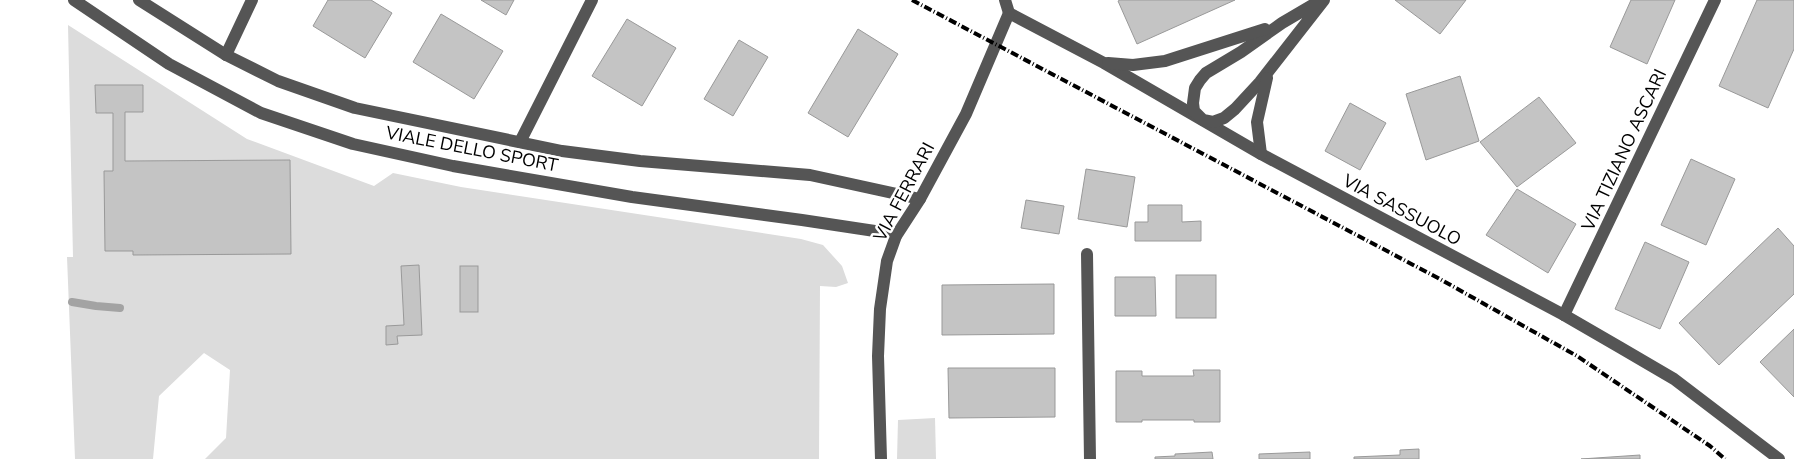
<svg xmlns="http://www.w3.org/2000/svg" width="1794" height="459" font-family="'Nunito Sans',sans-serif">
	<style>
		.green { fill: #dcdcdc }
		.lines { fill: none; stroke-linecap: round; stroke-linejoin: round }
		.stream { stroke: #a3a3a3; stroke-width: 8 }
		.building { fill: #c4c4c4; stroke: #999 }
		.minor { stroke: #555; stroke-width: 12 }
		.rail { stroke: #000; stroke-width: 4; stroke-dasharray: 8 2.5 1 2.5; stroke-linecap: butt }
		.labels { text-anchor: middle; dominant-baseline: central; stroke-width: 5; stroke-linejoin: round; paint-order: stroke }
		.street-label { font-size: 18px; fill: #000; stroke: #fff }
	</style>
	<rect width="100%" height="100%" fill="#fff"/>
	<g class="green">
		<path d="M68,25L247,139L374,186L393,173L461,187L801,239L823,245L842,266L848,283L836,287L820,286L819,459H205L226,438L230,370L204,353L159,396L153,459H75L67,257H73Z"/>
		<path d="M935,418L936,459H897L898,420Z"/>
	</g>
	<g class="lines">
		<path class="stream" d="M72,302L96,306L120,308"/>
	</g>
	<g class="building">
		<path d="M328,0H371L392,13L365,58L313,26Z"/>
		<path d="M481,0H514L506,15Z"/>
		<path d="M1120,0H1235L1137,44L1118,1Z"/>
		<path d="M1395,0H1466L1440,34Z"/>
		<path d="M1631,0H1675L1647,64L1610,47Z"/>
		<path d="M1757,0H1794V49L1768,108L1719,86Z"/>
		<path d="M441,14L503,51L474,99L413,62Z"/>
		<path d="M627,19L676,48L642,106L592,76Z"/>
		<path d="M858,29L898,54L848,137L808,113Z"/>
		<path d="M739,40L768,57L733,116L704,99Z"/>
		<path d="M1460,76L1479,141L1426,160L1406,94Z"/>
		<path d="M95,85H143V112H125V161L290,160L291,254L133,255V251H105L104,171H113V113H96Z"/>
		<path d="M1539,97L1576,143L1517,187L1480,142Z"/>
		<path d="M1350,103L1386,123L1360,170L1325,151Z"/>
		<path d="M1691,159L1735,179L1706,245L1661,225Z"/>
		<path d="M1086,169L1135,177L1127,227L1078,219Z"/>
		<path d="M1517,189L1576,224L1548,273L1486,235Z"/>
		<path d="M1026,200L1064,206L1059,234L1021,228Z"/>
		<path d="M1148,205H1182V222L1201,221V241H1135V222H1148Z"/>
		<path d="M1778,228L1794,246V294L1719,365L1679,323Z"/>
		<path d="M1645,242L1689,262L1660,329L1615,309Z"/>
		<path d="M419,265L422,335L397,336L398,344L386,345V326L404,325L401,266Z"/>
		<rect x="460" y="266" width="18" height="46"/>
		<rect x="1176" y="275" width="40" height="43"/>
		<path d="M1115,277H1155L1156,316H1115Z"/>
		<path d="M1054,284V334L942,335V285Z"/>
		<path d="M1794,329V397L1760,362Z"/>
		<path d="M948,368H1055V417L949,418Z"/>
		<path d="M1193,370H1220V422H1194V420H1142V422H1116V371H1142V376H1194Z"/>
		<path d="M1419,449V459H1354V457L1400,455V450Z"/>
		<path d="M1212,452L1213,459H1155V457L1175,456V454Z"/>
		<path d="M1310,452V459H1259V454Z"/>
		<path d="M1640,455V459H1581Z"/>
	</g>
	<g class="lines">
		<g class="minor">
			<path d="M74,0L169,64L261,113L353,144L453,166L632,197L802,220L888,233L896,236"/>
			<path d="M139,0L226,55L278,81L355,108L562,151L640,161L810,175L920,199"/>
			<path d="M1005,0L1009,13L1104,63L1261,154L1564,315L1621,348L1674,379L1779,459"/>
			<path d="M1321,0L1282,23L1241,52L1206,73L1200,80L1195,88L1193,103L1194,111L1203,120L1213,122L1224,118L1235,109L1260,82L1324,0"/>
			<path d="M226,55L252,0"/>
			<path d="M1108,63L1133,65L1165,61L1265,29"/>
			<path d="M520,142L592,0"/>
			<path d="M1261,154L1257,122L1267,78"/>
			<path d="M1087,254L1090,459"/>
			<path d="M1564,315L1715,0"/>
			<path d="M881,459L878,356L880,309L887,261L896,236L920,199L966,114L1009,13"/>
		</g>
		<path class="rail" d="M912,0L1438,278L1577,356L1710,446L1725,459"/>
	</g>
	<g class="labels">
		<g class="street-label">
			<text transform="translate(472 149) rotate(11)">VIALE DELLO SPORT</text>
			<text transform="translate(1624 150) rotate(-65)">VIA TIZIANO ASCARI</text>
			<text transform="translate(904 192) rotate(-62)">VIA FERRARI</text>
			<text transform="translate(1402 210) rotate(28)">VIA SASSUOLO</text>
		</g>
	</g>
</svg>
